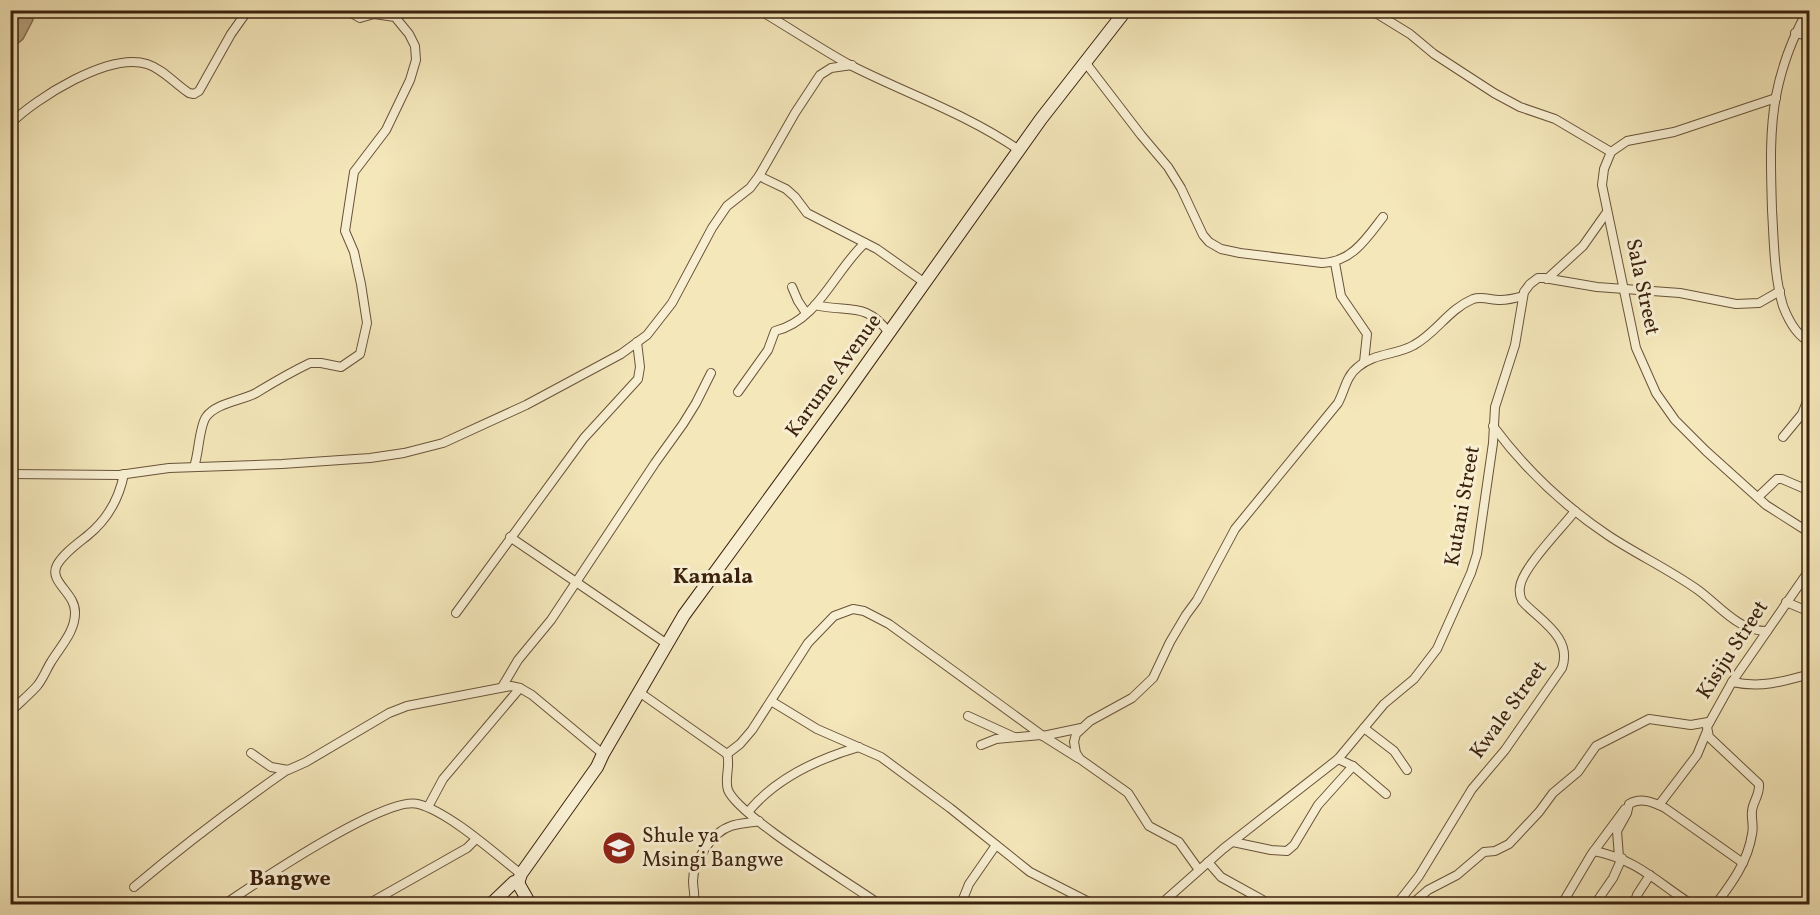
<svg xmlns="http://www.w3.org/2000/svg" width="1820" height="915" font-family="Vollkorn,serif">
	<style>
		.water { fill: #b5a480; stroke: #847052; stroke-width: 1.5 }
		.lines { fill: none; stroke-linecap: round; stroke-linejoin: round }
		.street-casing { stroke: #695339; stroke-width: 10 }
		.secondary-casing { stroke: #3b220e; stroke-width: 14 }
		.street { stroke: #f8efd2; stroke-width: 8 }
		.secondary { stroke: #f8efd2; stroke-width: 12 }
		.labels { text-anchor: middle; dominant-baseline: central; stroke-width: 6; stroke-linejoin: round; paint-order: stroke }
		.street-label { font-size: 21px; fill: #3b220e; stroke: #f8efd2 }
		.poi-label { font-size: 21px; fill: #3b220e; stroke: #f8efd2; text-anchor: start }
		.neighbourhood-label { font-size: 22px; font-weight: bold; fill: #3b220e; stroke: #f8efd2 }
	</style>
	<rect width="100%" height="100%" fill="#f4e7ba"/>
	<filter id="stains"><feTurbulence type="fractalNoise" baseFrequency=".00333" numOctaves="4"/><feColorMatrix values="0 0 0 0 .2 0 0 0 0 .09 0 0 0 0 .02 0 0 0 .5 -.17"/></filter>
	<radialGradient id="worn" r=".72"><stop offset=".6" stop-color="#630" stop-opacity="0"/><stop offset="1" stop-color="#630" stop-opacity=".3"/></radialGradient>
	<path class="water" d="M11,10L31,11L33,20L23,39L11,49Z"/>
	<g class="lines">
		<defs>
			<g id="street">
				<path d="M759,10C790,28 819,48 850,65C907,94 965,113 1019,150"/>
				<path d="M1371,10L1410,34L1434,54L1494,93L1520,107L1555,119L1611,152"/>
				<path d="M1808,10C1792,38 1782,65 1776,96C1769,134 1771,172 1772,210C1774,242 1774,276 1783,306C1788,319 1797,336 1810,342"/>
				<path d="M1795,33L1810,36"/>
				<path d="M1085,62L1141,135L1168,167L1181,188L1203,235L1209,242L1221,249L1240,253L1322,263C1352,262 1366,239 1383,217"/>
				<path d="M1776,98L1674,132L1627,141L1611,152L1604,169L1602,185L1636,348L1656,393L1675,420L1706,451L1766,505L1810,533"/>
				<path d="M10,124C36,98 109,52 147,64C163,69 175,84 189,93L194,94L199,91L231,34L248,10"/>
				<path d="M759,176L786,189L795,197L807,213L877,249L925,283"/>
				<path d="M1335,263L1341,296L1367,334L1364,362"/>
				<path d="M1547,279L1583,246L1607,212"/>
				<path d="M792,287L798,301L806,313"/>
				<path d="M815,305C849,313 866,301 889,333"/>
				<path d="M738,392L768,350L775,331C818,321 835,270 865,243"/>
				<path d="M1493,426C1525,469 1564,506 1609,536C1638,555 1670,570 1698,590C1720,606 1738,631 1767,631"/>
				<path d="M1783,437L1802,414L1810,394"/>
				<path d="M194,467C199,453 199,427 206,417C216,403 241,401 256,393C274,382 291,372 310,363H321L341,367L360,354L367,323L361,284L354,252L345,231L354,172L386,130L410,80L416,60L415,46L409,34L395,17L374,14L360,18L353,14V10"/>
				<path d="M10,474L119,475L169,468L282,464L370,458L404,453L443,443L526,405L621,354L647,335L672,303L712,228L727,206L750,188L759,176L795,113L820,75L831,68L852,65"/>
				<path d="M1758,497L1777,479H1782L1810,491"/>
				<path d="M510,537L667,644"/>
				<path d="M1786,602L1810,612"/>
				<path d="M456,613L584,438L638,379L640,367L637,342"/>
				<path d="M1732,682C1761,688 1782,682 1810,674"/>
				<path d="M502,687L518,660L551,620L655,463L683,424L696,403L711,373"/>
				<path d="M639,692L727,754C731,765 724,779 728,790C738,816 851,884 879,904"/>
				<path d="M771,701L817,729L881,757L950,808L1030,872L1093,904"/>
				<path d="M10,712C19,703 29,695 37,686C43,679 46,670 51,662C60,647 75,632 75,613C76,593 48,582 57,565C64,553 77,544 87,536C107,520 119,499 124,474"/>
				<path d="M968,716L1014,737"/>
				<path d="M1364,728L1394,751L1407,770"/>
				<path d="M1043,736L1081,728"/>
				<path d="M981,745L996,739L1041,735"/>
				<path d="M251,753L271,767L288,770L306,762L389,713L407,706L511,686L520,688L532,695L603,754"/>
				<path d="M727,754L740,744L752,730L808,643L834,616L853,609L864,611L889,624L1043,736L1078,758"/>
				<path d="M1338,759L1353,766L1386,794"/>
				<path d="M1659,805L1697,755L1707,731"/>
				<path d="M428,807L443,779L520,688"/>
				<path d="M748,812C776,778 817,759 859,747"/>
				<path d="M1233,842L1271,850L1287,851L1294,845L1318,805L1353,766"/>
				<path d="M1594,851C1636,859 1657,882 1691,904"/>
				<path d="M1619,857L1617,831L1627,813L1629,804C1641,797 1653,802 1665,808L1743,863"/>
				<path d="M1208,862L1221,877L1270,904"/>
				<path d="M1199,870L1179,842L1149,826L1128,793L1080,759L1076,753L1074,742L1076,734L1090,721L1132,698L1153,678L1170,642L1186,615L1197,600L1235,529L1338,403C1345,390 1346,376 1358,367C1374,353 1397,355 1414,345C1436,333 1449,309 1473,299C1482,296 1491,300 1500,300C1508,300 1516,298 1523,296"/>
				<path d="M134,887C184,845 234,807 287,770"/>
				<path d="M225,904C256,883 386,795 418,804C449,812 494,853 521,874"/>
				<path d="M368,904L467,848L476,839"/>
				<path d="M693,904C696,896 693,890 693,881C693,862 712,832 731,826C739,823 750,823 759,821"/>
				<path d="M961,904L969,884L996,845"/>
				<path d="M1161,904L1223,849L1338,759L1384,704L1414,679L1437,649L1471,573L1477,554L1493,443L1495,407L1515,345L1524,292L1530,284L1538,278H1544L1597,287L1680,293L1736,304L1759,303L1780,291"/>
				<path d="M1397,904L1419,876L1472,789L1505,750L1562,668C1573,637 1539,620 1522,601C1520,596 1519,592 1520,587C1522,568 1562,528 1575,511"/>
				<path d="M1412,904L1428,890L1457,875L1484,852L1495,851L1509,844L1539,812L1553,793L1578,772L1596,746L1649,719L1691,725L1708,722"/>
				<path d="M1562,904L1591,855L1625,809"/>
				<path d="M1595,904L1613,878L1622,858"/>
				<path d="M1634,904L1637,895L1650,875"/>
				<path d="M1716,904C1732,883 1748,861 1752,834C1754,826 1751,818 1752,811C1753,801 1760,795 1759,784L1709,737L1707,727L1732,682L1810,569"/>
			</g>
			<g id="secondary">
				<path d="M518,883L530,904"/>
				<path d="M491,904L514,882L518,883L521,874L597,767L603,754L684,615L844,396L1041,119L1126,10"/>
			</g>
		</defs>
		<use href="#street" class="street-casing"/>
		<use href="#secondary" class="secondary-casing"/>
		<use href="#street" class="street"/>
		<use href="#secondary" class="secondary"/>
	</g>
	<defs>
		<symbol id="school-disc" viewBox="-11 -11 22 22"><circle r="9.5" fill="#8f2418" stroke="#f8efd2"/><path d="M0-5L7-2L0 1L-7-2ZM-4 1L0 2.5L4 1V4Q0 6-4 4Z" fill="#fff"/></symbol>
	</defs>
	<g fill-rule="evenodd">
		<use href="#school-disc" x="600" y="829" width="38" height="38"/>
	</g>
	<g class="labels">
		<g class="street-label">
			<text transform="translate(1642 287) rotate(78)">Sala Street</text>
			<text transform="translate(834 376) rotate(-54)">Karume Avenue</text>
			<text transform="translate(1463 506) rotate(-80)">Kutani Street</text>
			<text transform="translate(1733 650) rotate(-57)">Kisiju Street</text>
			<text transform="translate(1509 710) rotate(-54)">Kwale Street</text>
		</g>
		<g class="poi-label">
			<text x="642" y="836">Shule ya<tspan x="642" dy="24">Msingi Bangwe</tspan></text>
		</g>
		<g class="neighbourhood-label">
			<text x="713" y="577">Kamala</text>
			<text x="290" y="879">Bangwe</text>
		</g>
	</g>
	<rect width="1820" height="915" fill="none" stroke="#f4e7ba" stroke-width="36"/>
	<rect x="12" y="12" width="1796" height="891" fill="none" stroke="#3b220e" stroke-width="3"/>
	<rect x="18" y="18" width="1784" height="879" fill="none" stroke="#3b220e" stroke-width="1.5"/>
	<rect width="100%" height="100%" filter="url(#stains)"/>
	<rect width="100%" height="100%" fill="url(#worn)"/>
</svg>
